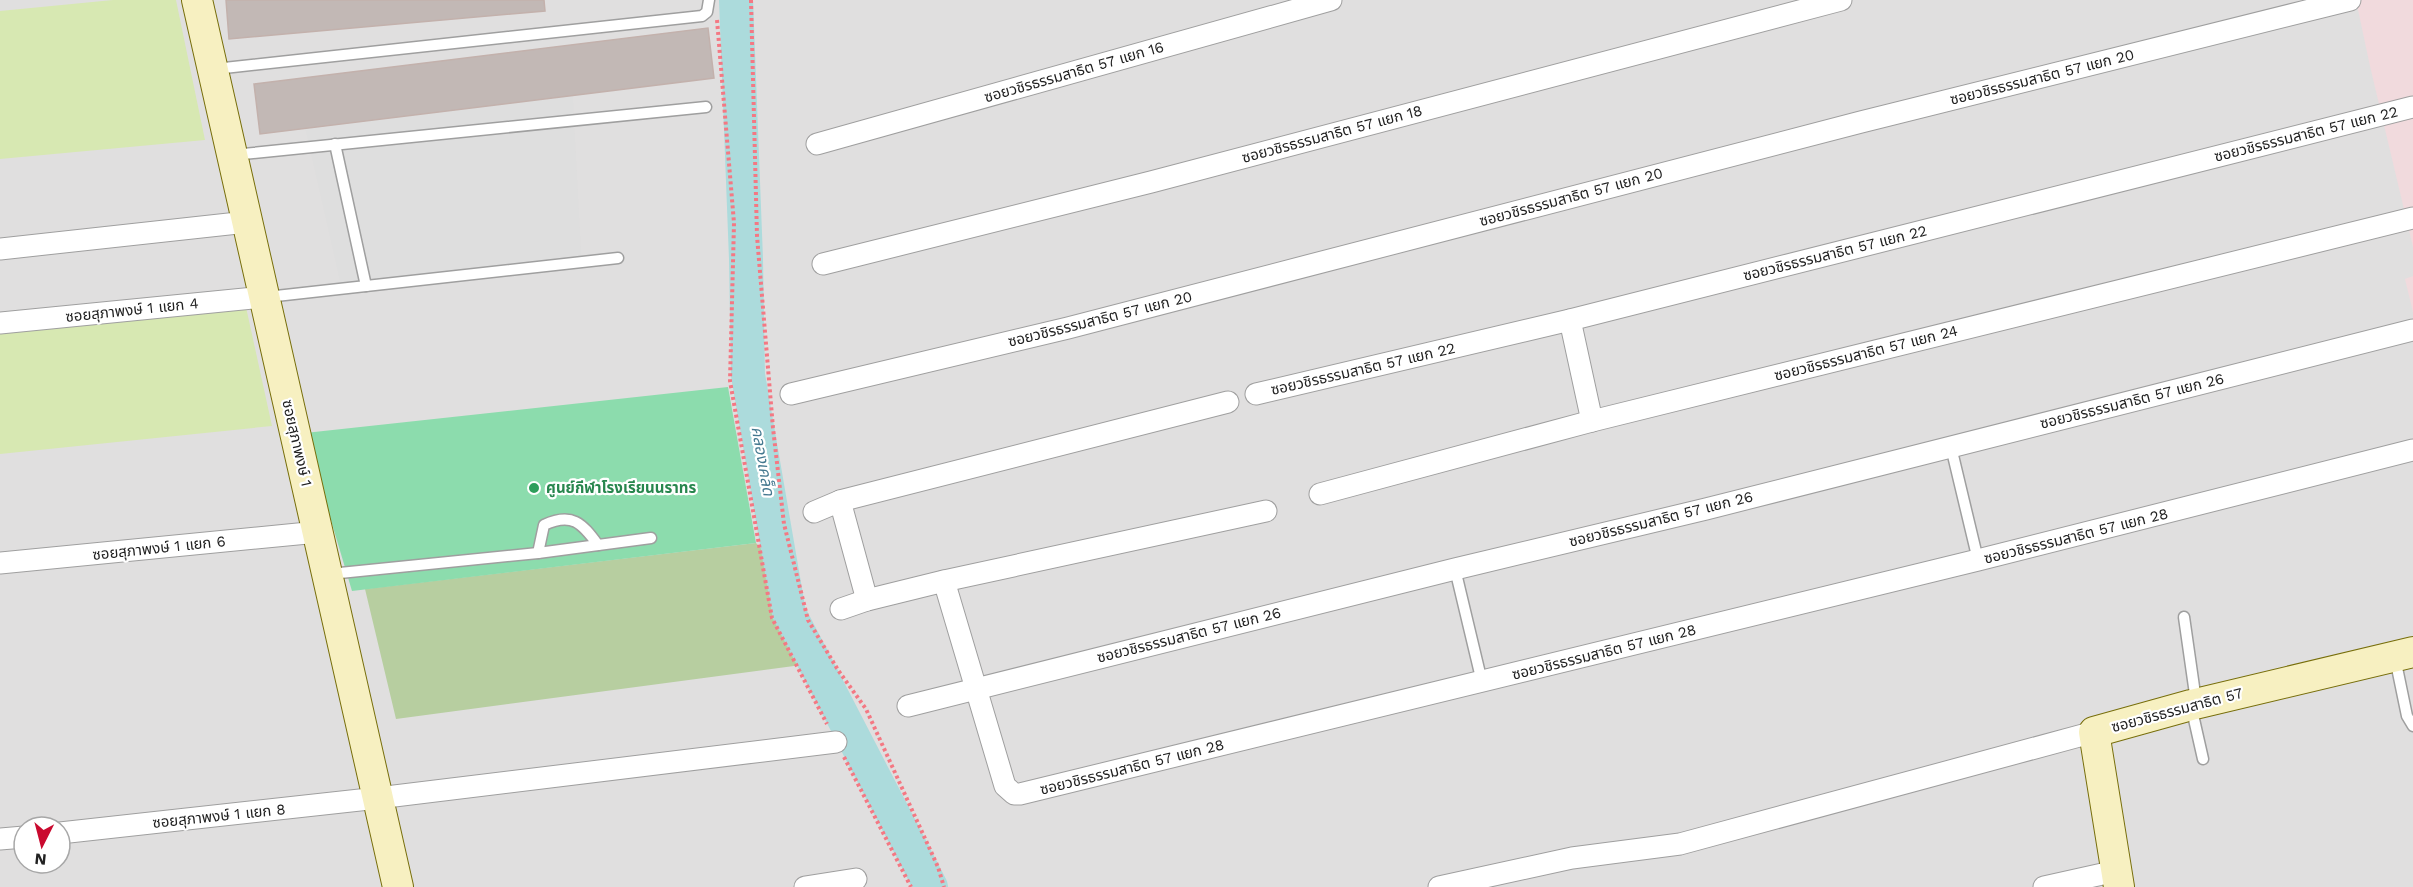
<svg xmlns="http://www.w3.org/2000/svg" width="2413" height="887" font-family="'Work Sans','Noto Sans Thai',sans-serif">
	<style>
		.residential { fill: #e0dfdf; fill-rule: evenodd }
		.commercial { fill: #f1dadd }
		.grass { fill: #d7e8b2 }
		.forest { fill: #b7cea0 }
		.pitch { fill: #8cdcad }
		.parking { fill: #dedede }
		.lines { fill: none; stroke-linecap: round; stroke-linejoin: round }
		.river { stroke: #acdbdc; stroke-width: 34 }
		.building { fill: #c2b8b5; stroke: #c3b1ac; stroke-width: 1.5 }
		.lane-casing { stroke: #9f9f9f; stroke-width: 13 }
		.street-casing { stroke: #9f9f9f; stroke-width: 23 }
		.secondary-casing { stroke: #776e0b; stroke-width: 32 }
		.path { stroke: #f47883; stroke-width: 4; stroke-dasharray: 3 3; stroke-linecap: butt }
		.lane { stroke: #fff; stroke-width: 10 }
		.street { stroke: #fff; stroke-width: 21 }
		.secondary { stroke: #f7f0c1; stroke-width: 30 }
		.leisure-dot { fill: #2e9e5b; stroke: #fff; stroke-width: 2 }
		.labels { text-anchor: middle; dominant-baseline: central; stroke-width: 4.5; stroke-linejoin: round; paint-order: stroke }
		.street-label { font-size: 15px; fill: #222; stroke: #fff }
		.leisure-label { font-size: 15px; font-weight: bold; fill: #27864d; stroke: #fff; text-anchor: start }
		.water-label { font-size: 16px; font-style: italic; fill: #44788f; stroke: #fff }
	</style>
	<rect width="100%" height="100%" fill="#f1ede9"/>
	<path class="residential" d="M0,0H2413V887H0ZM24,827H60V863H24Z"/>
	<g class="commercial">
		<path d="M2356,0H2413V247L2370,66Z"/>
		<path d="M2413,276V312L2405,279Z"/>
	</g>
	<g class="grass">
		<path d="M113,0H176L205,140L0,159V11Z"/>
		<path d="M246,307L272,426L0,454V331Z"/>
	</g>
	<path class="forest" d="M756,543L774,562L784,617L809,664L396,719L365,589Z"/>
	<path class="pitch" d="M728,387L756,543L352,591L305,433Z"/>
	<path class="parking" d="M573,96L582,266L343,295L305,128Z"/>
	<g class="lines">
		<path class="river" d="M736,0L746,259L748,375L789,613L931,887"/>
	</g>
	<g class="building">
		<path d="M226,0H544L545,11L229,39Z"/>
		<path d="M708,28L714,78L260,134L254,84Z"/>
	</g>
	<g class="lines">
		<defs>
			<g id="lane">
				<path d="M215,69L702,16L707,12L709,0"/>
				<path d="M335,144L366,286"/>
				<path d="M233,155L706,107"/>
				<path d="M267,297L618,258"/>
				<path d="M1951,447L1978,560"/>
				<path d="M538,553L544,525C572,512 582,523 598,545"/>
				<path d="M1455,569L1482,682"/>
				<path d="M330,574L538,553L651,538"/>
				<path d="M2184,617L2196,701"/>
				<path d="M2395,658L2407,716L2413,726"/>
				<path d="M2191,706L2203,759"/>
			</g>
			<g id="street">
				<path d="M817,144L1331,0"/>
				<path d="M0,249L247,222"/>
				<path d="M823,264L1151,182L1841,0"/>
				<path d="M1570,320L1592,421"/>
				<path d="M0,323L264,297"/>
				<path d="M791,394L1068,328L1861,122L2350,0"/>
				<path d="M1256,394L1570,320L2413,107"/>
				<path d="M1320,494L1592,421L2413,218"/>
				<path d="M840,501L867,600"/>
				<path d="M814,512L840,501L1228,402"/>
				<path d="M0,563L318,532"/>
				<path d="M944,581L1005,786L1014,794H1020L1978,560L2413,450"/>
				<path d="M841,609L867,600L944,581L1266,511"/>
				<path d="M908,706L1455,569L1706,509L2413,330"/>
				<path d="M60,833L378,798L836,742"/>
				<path d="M0,839L24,837"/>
				<path d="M805,887L856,879"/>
				<path d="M1439,887L1572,858L1680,844L2094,732"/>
				<path d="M2044,887L2116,871"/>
			</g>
			<g id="secondary">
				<path d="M197,0L398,887"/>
				<path d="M2119,887L2094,732L2191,705L2413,652"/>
			</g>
		</defs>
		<use href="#lane" class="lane-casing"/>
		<use href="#street" class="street-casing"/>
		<use href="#secondary" class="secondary-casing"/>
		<g class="path">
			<path d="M751,0L757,236L773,428L784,524L808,620L838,670L866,709L938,867L944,887"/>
			<path d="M717,20L734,223L730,381L772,618L827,724"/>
			<path d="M844,757L911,887"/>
		</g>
		<use href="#lane" class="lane"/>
		<use href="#street" class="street"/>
		<use href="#secondary" class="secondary"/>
	</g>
	<circle class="leisure-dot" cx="534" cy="488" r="6"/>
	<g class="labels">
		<g class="street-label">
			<text transform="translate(1074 72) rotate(-16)">ซอยวชิรธรรมสาธิต 57 แยก 16</text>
			<text transform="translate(2042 77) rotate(-14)">ซอยวชิรธรรมสาธิต 57 แยก 20</text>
			<text transform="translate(1332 134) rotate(-15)">ซอยวชิรธรรมสาธิต 57 แยก 18</text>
			<text transform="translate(2306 134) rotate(-14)">ซอยวชิรธรรมสาธิต 57 แยก 22</text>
			<text transform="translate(1571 197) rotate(-15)">ซอยวชิรธรรมสาธิต 57 แยก 20</text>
			<text transform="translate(1835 253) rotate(-14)">ซอยวชิรธรรมสาธิต 57 แยก 22</text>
			<text transform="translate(132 310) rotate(-6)">ซอยสุภาพงษ์ 1 แยก 4</text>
			<text transform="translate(1100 319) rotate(-14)">ซอยวชิรธรรมสาธิต 57 แยก 20</text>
			<text transform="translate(1866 353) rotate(-14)">ซอยวชิรธรรมสาธิต 57 แยก 24</text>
			<text transform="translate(1363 369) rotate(-13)">ซอยวชิรธรรมสาธิต 57 แยก 22</text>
			<text transform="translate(2132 401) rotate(-14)">ซอยวชิรธรรมสาธิต 57 แยก 26</text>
			<text transform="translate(297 443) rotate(77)">ซอยสุภาพงษ์ 1</text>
			<text transform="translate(1661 519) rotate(-14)">ซอยวชิรธรรมสาธิต 57 แยก 26</text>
			<text transform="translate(2076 536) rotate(-14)">ซอยวชิรธรรมสาธิต 57 แยก 28</text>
			<text transform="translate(159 548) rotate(-6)">ซอยสุภาพงษ์ 1 แยก 6</text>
			<text transform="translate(1189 635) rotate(-14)">ซอยวชิรธรรมสาธิต 57 แยก 26</text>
			<text transform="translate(1604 652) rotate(-14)">ซอยวชิรธรรมสาธิต 57 แยก 28</text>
			<text transform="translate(2177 710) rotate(-15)">ซอยวชิรธรรมสาธิต 57</text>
			<text transform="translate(1132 767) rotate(-14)">ซอยวชิรธรรมสาธิต 57 แยก 28</text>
			<text transform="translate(219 816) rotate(-6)">ซอยสุภาพงษ์ 1 แยก 8</text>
		</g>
		<g class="leisure-label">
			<text x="546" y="488">ศูนย์กีฬาโรงเรียนนราทร</text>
		</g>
		<g class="water-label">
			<text transform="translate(763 461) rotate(80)">คลองเคล็ด</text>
		</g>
	</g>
	<g transform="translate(42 845) rotate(186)"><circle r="28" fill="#ffffff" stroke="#a7a7a7" stroke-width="1.5"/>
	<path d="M0-4.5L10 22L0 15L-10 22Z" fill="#ca0a2f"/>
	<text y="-9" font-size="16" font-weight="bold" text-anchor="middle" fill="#222222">N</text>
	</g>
</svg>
